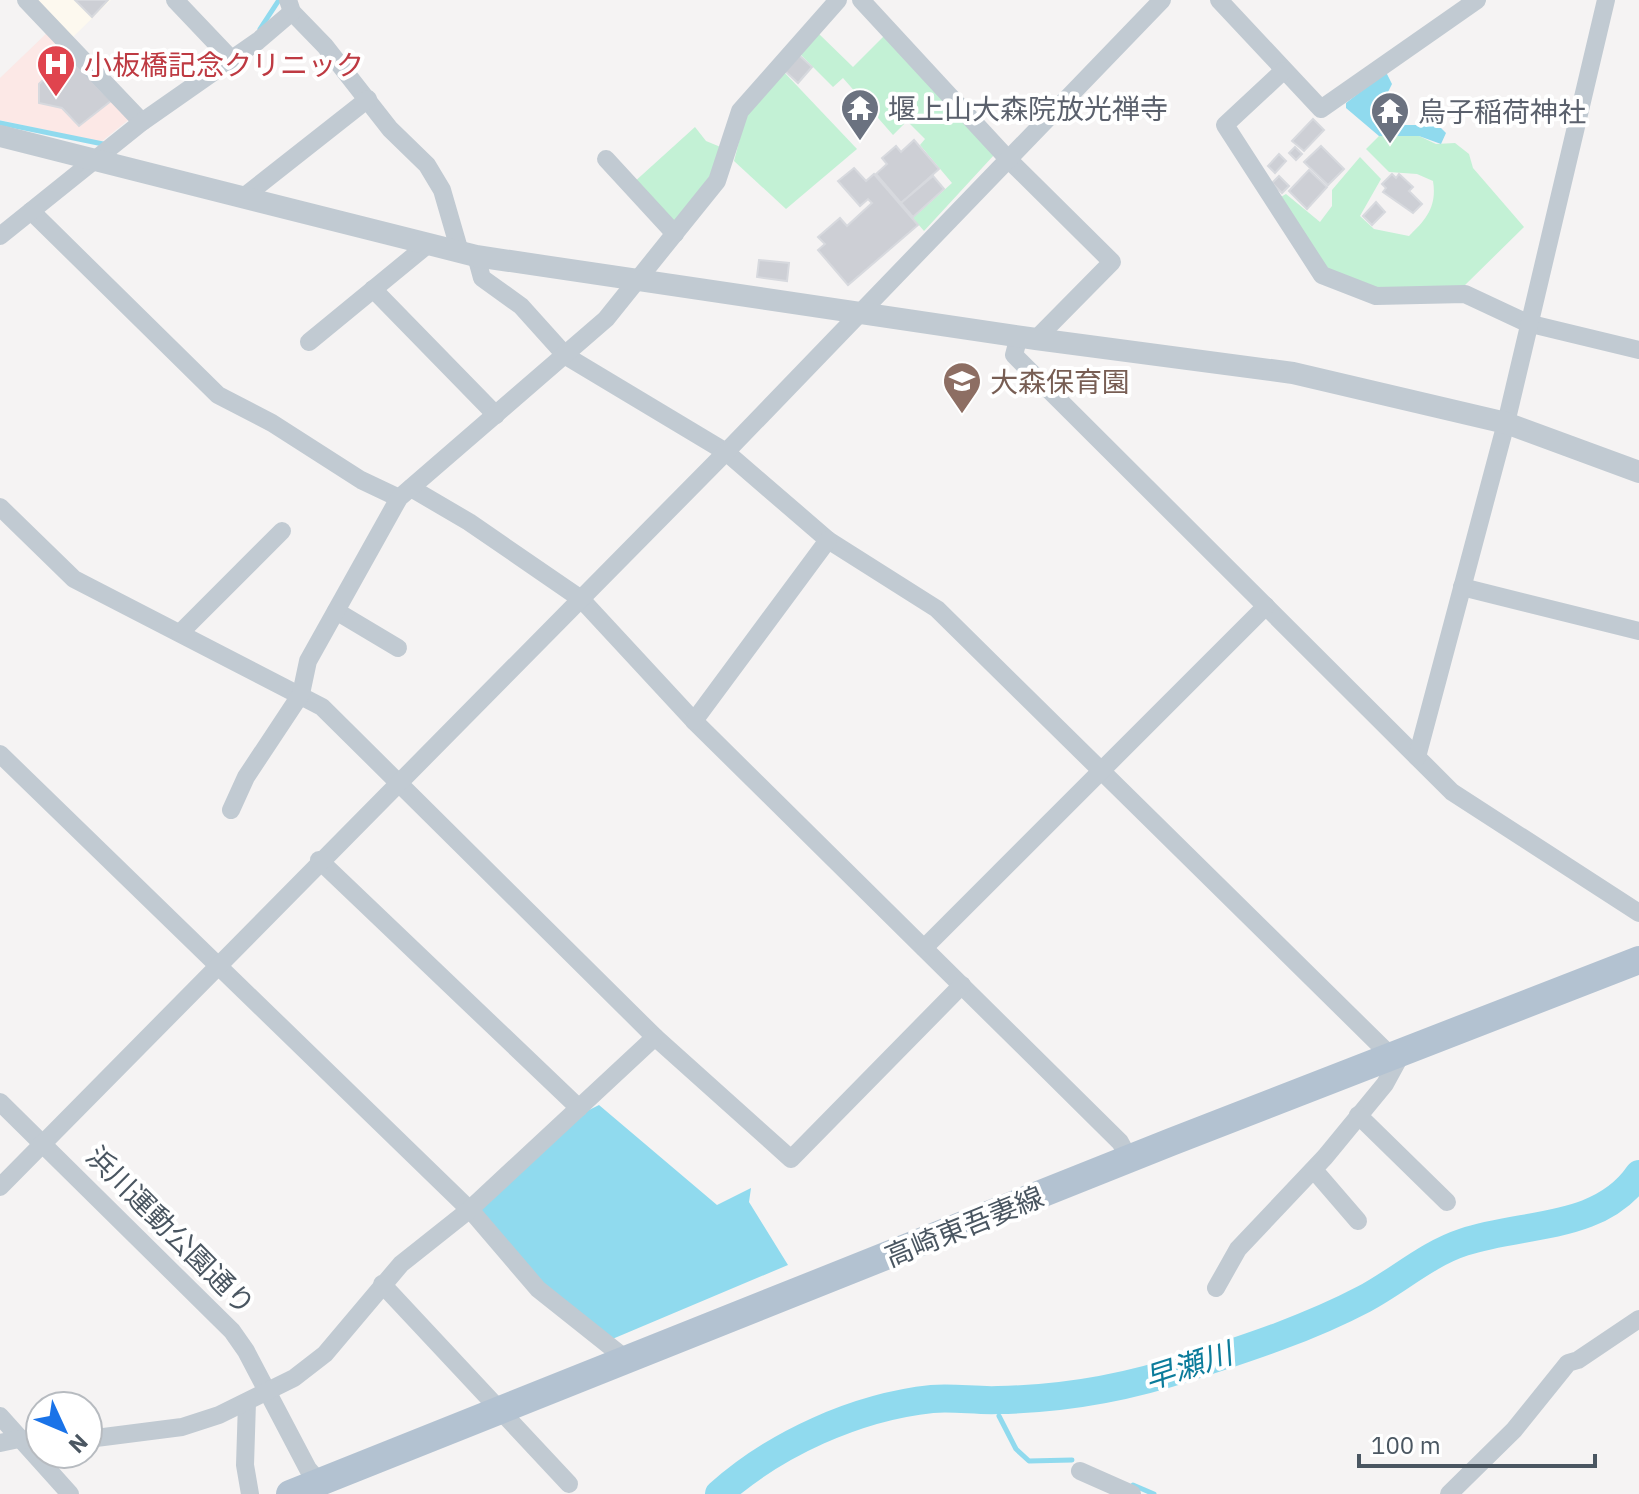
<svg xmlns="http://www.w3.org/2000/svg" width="1639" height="1494" font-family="'IBM Plex Sans','Noto Sans JP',sans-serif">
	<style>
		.commercial { fill: #fdf9ef }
		.medical { fill: #fce8e6 }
		.green { fill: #c3f1d5 }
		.water { fill: #90daee }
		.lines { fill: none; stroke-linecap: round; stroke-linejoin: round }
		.stream { stroke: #90daee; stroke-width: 5 }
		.river { stroke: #90daee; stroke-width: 28 }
		.building { fill: #cdcfd5; stroke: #d7d9de; stroke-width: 2 }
		.minor { stroke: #c1cad2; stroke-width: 18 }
		.tertiary { stroke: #c1cad2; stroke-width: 22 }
		.primary { stroke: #b3c2d1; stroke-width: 28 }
		.labels { text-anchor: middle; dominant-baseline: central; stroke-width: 8; stroke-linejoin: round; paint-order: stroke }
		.health-label { font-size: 28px; fill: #be3a42; stroke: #fff; text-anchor: start }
		.worship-label { font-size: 28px; fill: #5b616d; stroke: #fff; text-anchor: start }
		.education-label { font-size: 28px; fill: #785e54; stroke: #fff; text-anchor: start }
		.street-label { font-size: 28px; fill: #4a5661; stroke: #fff }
		.water-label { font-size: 30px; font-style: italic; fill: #0c7c9b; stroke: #fff }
	</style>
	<rect width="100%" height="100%" fill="#f5f3f3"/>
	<path class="commercial" d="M37,0H111L73,37Z"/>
	<path class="medical" d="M49,31L132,117L101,142L0,120V78Z"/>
	<g class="green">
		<path d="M818,33L853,67L885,35L994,155L924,231L913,218L952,183L920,145L925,139L907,121L893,135L843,78L833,87L800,54Z"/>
		<path d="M783,71L857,149L786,209L734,161L746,115Z"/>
		<path d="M695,127L706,141L723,148L719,164L673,225L632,184Z"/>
		<path d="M1379,136H1419L1436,144L1455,143L1469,154L1473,168L1524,227L1464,286L1377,290L1325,270L1279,198L1286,194L1320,222L1332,206V190L1360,157L1381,179L1360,216L1374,229L1409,236C1427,219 1437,206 1433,181L1417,174L1389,172L1366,149Z"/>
	</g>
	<g class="water">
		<path d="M1386,72L1392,84L1377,114L1389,125H1438L1446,133L1441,144L1419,136H1379L1346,108V103Z"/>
		<path d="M599,1105L717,1205L751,1188L749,1202L788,1265L610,1340L513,1259L479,1206L577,1116Z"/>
	</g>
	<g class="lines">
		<g class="stream">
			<path d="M260,29L279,0"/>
			<path d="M0,123L103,144"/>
			<path d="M999,1416L1016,1449L1029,1461L1072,1460"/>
			<path d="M1133,1485L1154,1494"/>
		</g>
		<path class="river" d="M719,1494C775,1444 856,1407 932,1399C954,1397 976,1401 998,1400C1065,1399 1126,1388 1189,1367C1248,1348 1309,1328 1364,1299C1398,1281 1427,1254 1464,1242C1524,1222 1600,1231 1639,1174"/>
	</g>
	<g class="building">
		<path d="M75,0H108L92,17Z"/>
		<path d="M799,55L812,67L798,83L785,71Z"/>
		<path d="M68,56L111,101L79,126L62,108L39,103V84Z"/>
		<path d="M1313,119L1324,130L1304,151L1292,141Z"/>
		<path d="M914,140L939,169L901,203L876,174L887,164L882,158L896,146L901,152Z"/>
		<path d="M1321,146L1344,169L1328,185L1304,162Z"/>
		<path d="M1295,147L1302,154L1296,160L1289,153Z"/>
		<path d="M1279,154L1286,161L1275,173L1268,166Z"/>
		<path d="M854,168L866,181L874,174L918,225L848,285L818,250L825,244L818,237L840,218L847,226L872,203L868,199L860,206L838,181Z"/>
		<path d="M1309,170L1327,187L1307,209L1289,191Z"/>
		<path d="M1392,174L1396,178L1399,174L1413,187L1409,191L1422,204L1413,213L1383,192L1386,188L1382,184Z"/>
		<path d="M933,176L944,189L913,217L901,203Z"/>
		<path d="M1279,176L1289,186L1282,193L1272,183Z"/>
		<path d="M1376,202L1385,212L1372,225L1363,216Z"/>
		<path d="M759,260L789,263L787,281L757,277Z"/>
	</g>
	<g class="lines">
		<g class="minor">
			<path d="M26,0L142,122"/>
			<path d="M175,0L232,60"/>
			<path d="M288,0L292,12L325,46L390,129L427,165L442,190L460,252"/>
			<path d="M861,0L1008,159L1112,262L1036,339"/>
			<path d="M1219,0L1321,109L1477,0"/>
			<path d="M1283,71L1225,125L1322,275L1376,296L1465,294L1527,323L1639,350"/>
			<path d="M606,159L675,234"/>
			<path d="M246,195L368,99"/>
			<path d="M31,211L218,395L272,423L361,480L399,498"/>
			<path d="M0,236L142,122L258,41L292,12"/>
			<path d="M476,256L482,278L521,306L566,356L726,452L828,540L937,609L1397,1062L1385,1084L1325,1157L1238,1249L1216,1288"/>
			<path d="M373,289L496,415"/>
			<path d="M1019,336L1014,355L1452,792L1639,913"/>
			<path d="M309,342L426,246"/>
			<path d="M411,488L469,522L581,599L694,721L1120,1142L1130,1160"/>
			<path d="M0,507L74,579L322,707L655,1037L791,1159L962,985"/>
			<path d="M1462,587L1639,631"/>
			<path d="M336,611L398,648"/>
			<path d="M180,633L282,531"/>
			<path d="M694,721L828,540"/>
			<path d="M0,754L473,1213L538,1289L626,1359"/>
			<path d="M1417,757L1506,423L1606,0"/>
			<path d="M231,810L246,777L301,694L308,661L399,498L606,319L717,181L740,111L838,0"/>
			<path d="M319,860L579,1108"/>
			<path d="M924,948L1266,606"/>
			<path d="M0,1102L232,1331L246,1351L308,1469L321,1484"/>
			<path d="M1358,1115L1447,1202"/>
			<path d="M1314,1170L1358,1221"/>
			<path d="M0,1187L726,452L1162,0"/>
			<path d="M382,1284L569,1484"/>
			<path d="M247,1402L245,1465L250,1494"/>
			<path d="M0,1416L70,1494"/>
			<path d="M88,1439L182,1427L219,1415L294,1378L325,1354L401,1264L469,1210L655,1037"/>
			<path d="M0,1443L19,1439L40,1440"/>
			<path d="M1080,1471L1132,1494"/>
			<path d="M1449,1494L1514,1430L1568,1363L1578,1360L1639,1319"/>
		</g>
		<path class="tertiary" d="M0,136L476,256L1036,339L1293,373L1506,423L1639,472"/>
		<path class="primary" d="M290,1494L1171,1142L1639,960"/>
	</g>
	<defs>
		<symbol id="hospital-pin" viewBox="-11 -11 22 30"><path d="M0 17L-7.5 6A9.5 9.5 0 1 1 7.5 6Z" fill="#e0444e" stroke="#fff"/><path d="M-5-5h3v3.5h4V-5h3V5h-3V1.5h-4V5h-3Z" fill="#fff"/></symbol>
		<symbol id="temple-pin" viewBox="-11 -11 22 30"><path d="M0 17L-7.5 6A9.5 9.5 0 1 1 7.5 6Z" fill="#6b7280" stroke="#fff"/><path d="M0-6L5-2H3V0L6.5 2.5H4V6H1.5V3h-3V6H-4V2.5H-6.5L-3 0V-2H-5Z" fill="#fff"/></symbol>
		<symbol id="school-pin" viewBox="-11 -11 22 30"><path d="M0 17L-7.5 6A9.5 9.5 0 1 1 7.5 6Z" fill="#8d6e63" stroke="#fff"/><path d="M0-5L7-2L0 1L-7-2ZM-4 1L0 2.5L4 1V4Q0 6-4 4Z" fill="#fff"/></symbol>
	</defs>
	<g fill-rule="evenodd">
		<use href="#hospital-pin" x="34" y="42" width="44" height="60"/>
		<use href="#temple-pin" x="838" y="86" width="44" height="60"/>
		<use href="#temple-pin" x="1368" y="89" width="44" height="60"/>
		<use href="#school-pin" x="940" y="359" width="44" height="60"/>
	</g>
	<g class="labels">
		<g class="health-label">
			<text x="84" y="64">小板橋記念クリニック</text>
		</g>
		<g class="worship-label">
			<text x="888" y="108">堰上山大森院放光禅寺</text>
			<text x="1418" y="111">烏子稲荷神社</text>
		</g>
		<g class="education-label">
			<text x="990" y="381">大森保育園</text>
		</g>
		<g class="street-label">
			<text transform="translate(964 1226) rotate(-22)">高崎東吾妻線</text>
			<text transform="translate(171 1230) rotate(45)">浜川運動公園通り</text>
		</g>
		<g class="water-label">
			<text transform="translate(1188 1365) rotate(-18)">早瀬川</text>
		</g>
	</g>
	<g transform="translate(64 1430) rotate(134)"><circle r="38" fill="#ffffff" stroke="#b7bbc0" stroke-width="2"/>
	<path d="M0-6L14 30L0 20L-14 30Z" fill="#1a73e8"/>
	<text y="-12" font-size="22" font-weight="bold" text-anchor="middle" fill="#4a5661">N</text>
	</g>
	<path d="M1359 1454v12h236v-12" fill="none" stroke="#4a5661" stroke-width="4"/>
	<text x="1371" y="1454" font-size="24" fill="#4a5661" stroke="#ffffff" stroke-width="6" paint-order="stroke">100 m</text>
</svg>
